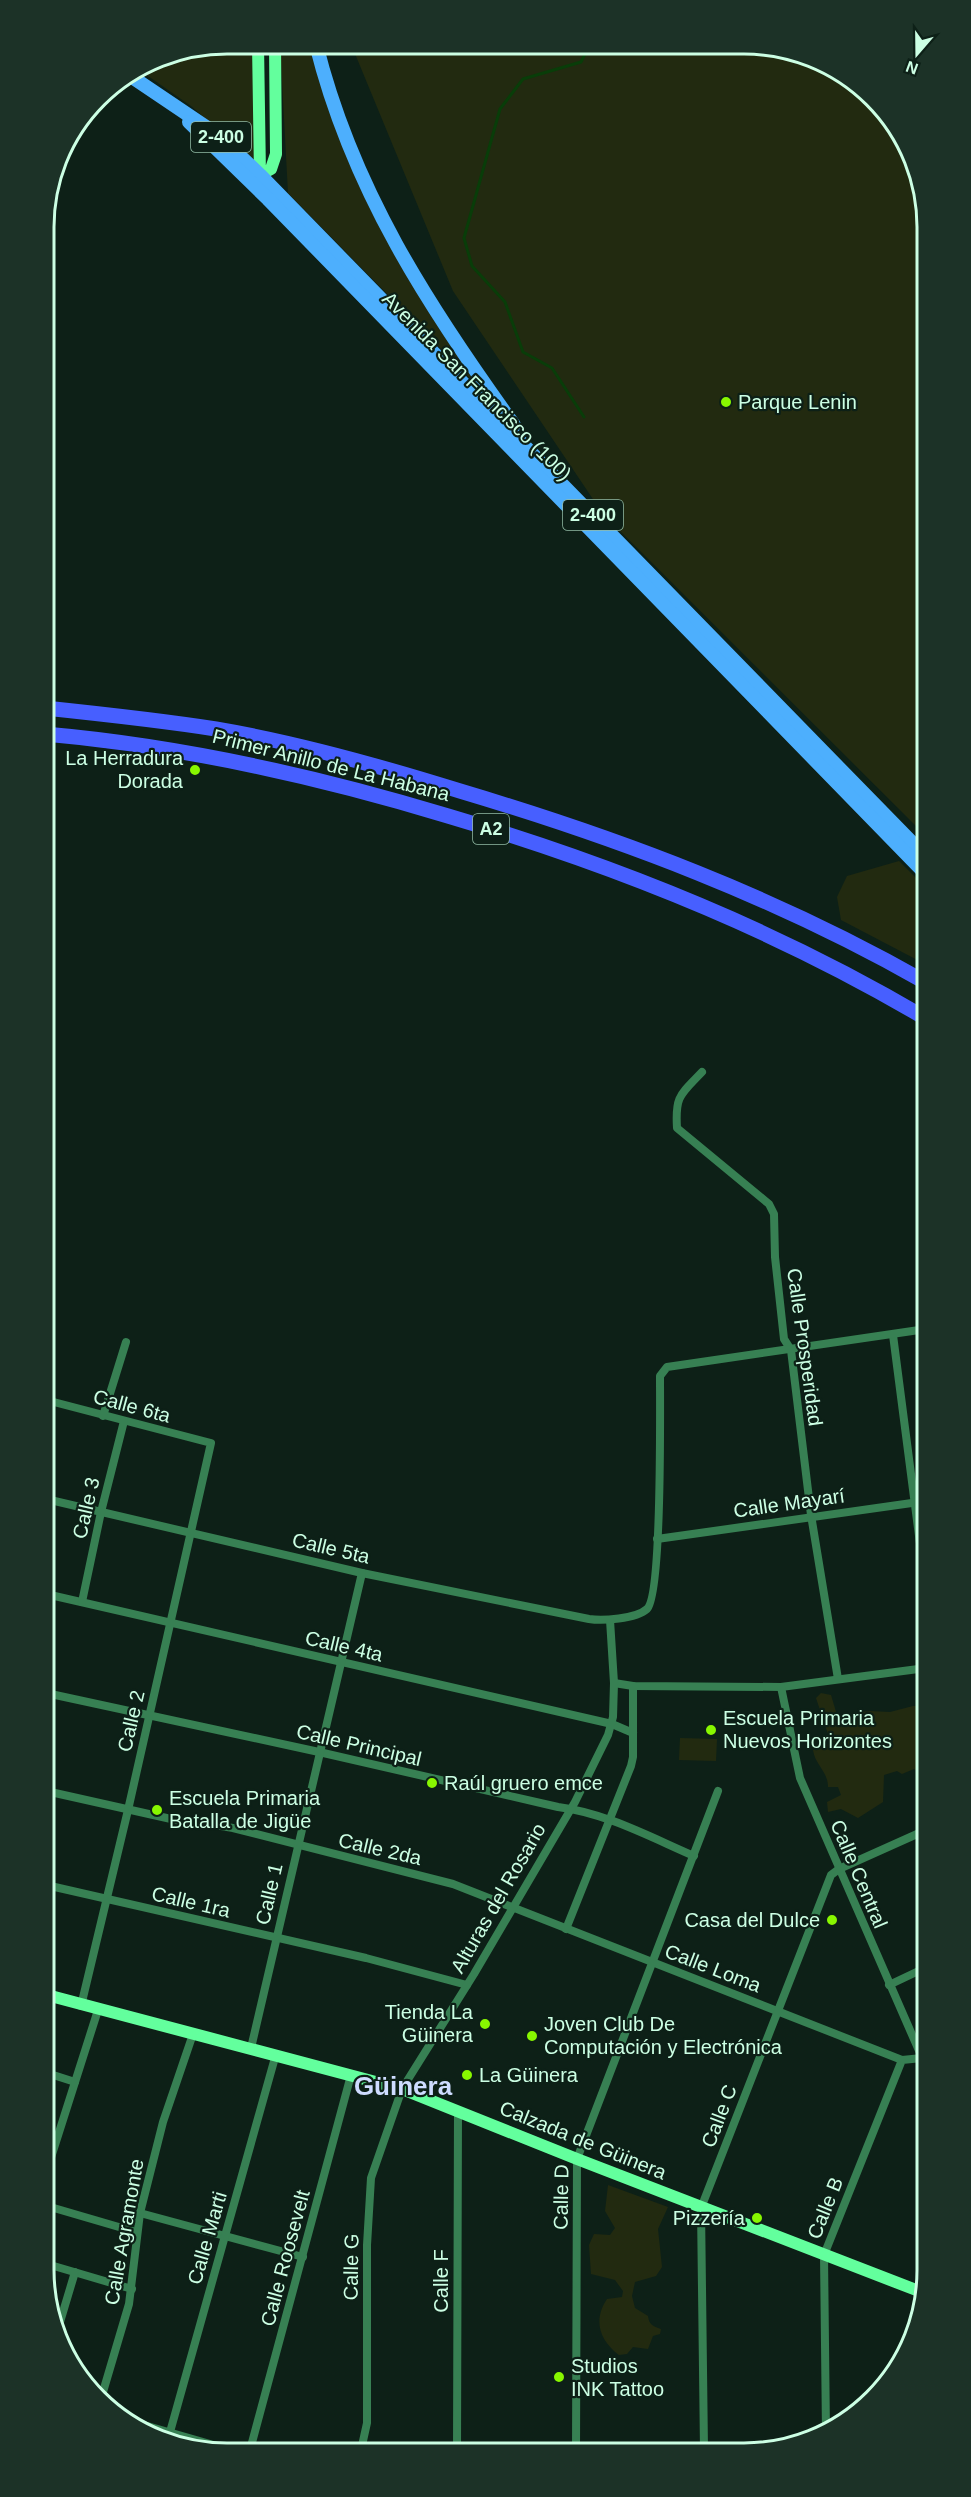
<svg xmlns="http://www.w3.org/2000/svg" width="971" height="2497" font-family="Helvetica,sans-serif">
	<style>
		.green { fill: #222a10 }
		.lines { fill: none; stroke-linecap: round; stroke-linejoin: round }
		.stream { stroke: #093d09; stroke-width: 3 }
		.minor { stroke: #378053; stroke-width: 8 }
		.secondary { stroke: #63ff9d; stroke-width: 12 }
		.trunk { stroke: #4daffd; stroke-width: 14 }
		.motorway { stroke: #475fff; stroke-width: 15 }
		.poi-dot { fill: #88f700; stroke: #0d2017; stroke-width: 2 }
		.labels { text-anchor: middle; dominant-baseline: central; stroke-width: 4.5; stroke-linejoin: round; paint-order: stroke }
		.shield { fill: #0d2017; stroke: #93bca6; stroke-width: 1.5 }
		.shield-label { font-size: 18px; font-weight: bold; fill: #ccffe4 }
		.street-label { font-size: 20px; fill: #ccffe4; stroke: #0d2017 }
		.poi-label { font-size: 20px; fill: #ccffe4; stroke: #0d2017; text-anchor: start }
		.district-label { font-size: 26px; font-weight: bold; fill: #cedcff; stroke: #0d2017 }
		.rim { fill: none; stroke: #ccffe4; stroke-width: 3 }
	</style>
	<rect width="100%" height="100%" fill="#0d2017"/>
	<g class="green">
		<path d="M227,44H254L256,162L191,106L138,69L157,57Z"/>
		<path d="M280,44H312L352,161L493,402L288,193Z"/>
		<path d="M351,44L780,47L836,68L874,97L903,135L924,191L925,835L603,514L453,291Z"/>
		<path d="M899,861L925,887V964L841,920L837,897L847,876Z"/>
		<path d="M821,1693L831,1695L837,1715L870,1711L890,1712L913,1706H926V1769L919,1772L914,1769L902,1774L897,1771L884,1775L883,1802L858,1818L841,1809L828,1812L827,1802L841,1795L838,1787H828C828,1771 815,1765 813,1750L831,1743L816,1698Z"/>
		<path d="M680,1738L717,1739L716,1761L679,1760Z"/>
		<path d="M608,2185L668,2207L658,2229L662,2267L656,2276L635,2282L632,2296L635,2308L648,2316C649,2325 653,2326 661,2329L660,2334L653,2336L648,2349L633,2347L627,2354L619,2355C599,2340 593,2320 607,2299L622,2297L623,2291L615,2280L591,2274L589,2245L594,2234L610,2235L615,2228L605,2211Z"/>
	</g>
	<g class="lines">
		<path class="stream" d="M584,417L552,368L523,352L505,302L472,266L464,238L500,109L523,79L581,62L589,46"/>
		<g class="minor">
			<path d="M702,1072C680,1095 675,1096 677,1128L769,1204L774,1214L775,1257L784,1339L791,1350L811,1515L838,1679"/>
			<path d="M893,1335L926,1590"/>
			<path d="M46,1400L211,1443L128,1810L81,2006"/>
			<path d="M103,1416L126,1342"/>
			<path d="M46,1499L362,1573L589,1619C602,1621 636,1619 647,1609C662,1595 660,1408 660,1376L667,1367L926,1329"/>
			<path d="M657,1539L926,1501"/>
			<path d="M46,1594L612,1724L633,1733"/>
			<path d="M82,1602L101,1512L124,1421"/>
			<path d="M614,1683L633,1686L781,1687L926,1668"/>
			<path d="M781,1687L800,1778L927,2069"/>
			<path d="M46,1693L319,1752L558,1807C606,1813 650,1837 694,1856"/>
			<path d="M46,1791L180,1821"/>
			<path d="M203,1823L233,1828L453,1884L902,2060"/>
			<path d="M46,1885L366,1958L467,1985"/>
			<path d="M566,1929L631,1766L633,1757V1686"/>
			<path d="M889,1985L927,1967"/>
			<path d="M251,2048L362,1573"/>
			<path d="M47,2073L75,2082"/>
			<path d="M47,2170L98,2010"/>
			<path d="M47,2206L136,2232"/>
			<path d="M140,2213L303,2257"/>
			<path d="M47,2264L132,2289"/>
			<path d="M57,2332L75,2272"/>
			<path d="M100,2402L129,2304L140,2213L163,2122L193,2034"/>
			<path d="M123,2419L231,2450"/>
			<path d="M170,2432L276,2054"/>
			<path d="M826,2433L824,2255L902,2060L922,2058"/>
			<path d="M250,2450L351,2075"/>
			<path d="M361,2450L367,2423V2245L371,2178L402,2089L474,1974L575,1802L608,1735L613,1717L614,1683L610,1620"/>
			<path d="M457,2450L458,2111"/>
			<path d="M576,2450L577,2159L718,1791"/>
			<path d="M704,2450L701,2208L831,1875L839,1869L926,1830"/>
		</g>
		<g class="secondary">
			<path d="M258,44L260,175L271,169L276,154L275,44"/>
			<path d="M47,1995L402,2089L577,2159L924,2293"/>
		</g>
		<g class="trunk">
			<path d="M316,44C352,189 428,306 514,425"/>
			<path d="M129,75L218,135L260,175L925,856"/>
			<path d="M189,122L268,199L925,873"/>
		</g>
		<g class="motorway">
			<path d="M45,708C102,714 159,720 216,729C299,743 380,766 460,791C621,839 778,898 925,982"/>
			<path d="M45,734C182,746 316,776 448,816C614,865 775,929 925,1018"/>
		</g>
	</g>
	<g class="poi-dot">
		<circle cx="726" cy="402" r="6"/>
		<circle cx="195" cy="770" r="6"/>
		<circle cx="711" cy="1730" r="6"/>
		<circle cx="432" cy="1783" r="6"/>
		<circle cx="157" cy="1810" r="6"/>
		<circle cx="832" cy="1920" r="6"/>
		<circle cx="485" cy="2024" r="6"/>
		<circle cx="532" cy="2036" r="6"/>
		<circle cx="467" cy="2075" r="6"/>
		<circle cx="757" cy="2218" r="6"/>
		<circle cx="559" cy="2377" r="6"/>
	</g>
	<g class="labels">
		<g class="shield">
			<rect x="191" y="122" width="60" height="30" rx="4.5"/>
			<rect x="563" y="500" width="60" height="30" rx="4.5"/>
			<rect x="473" y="814" width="36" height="30" rx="4.5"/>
		</g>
		<g class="shield-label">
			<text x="221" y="137">2-400</text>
			<text x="593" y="515">2-400</text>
			<text x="491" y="829">A2</text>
		</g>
		<g class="street-label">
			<text transform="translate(477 386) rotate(45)">Avenida San Francisco (100)</text>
			<text transform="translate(331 765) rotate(14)">Primer Anillo de La Habana</text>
			<text transform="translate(805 1347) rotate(82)">Calle Prosperidad</text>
			<text transform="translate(132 1406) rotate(15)">Calle 6ta</text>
			<text transform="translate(789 1503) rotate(-8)">Calle Mayarí</text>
			<text transform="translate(86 1508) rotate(-77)">Calle 3</text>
			<text transform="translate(331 1548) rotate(13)">Calle 5ta</text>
			<text transform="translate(344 1646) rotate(13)">Calle 4ta</text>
			<text transform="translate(131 1721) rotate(-77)">Calle 2</text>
			<text transform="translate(359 1745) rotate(13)">Calle Principal</text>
			<text transform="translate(380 1849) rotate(13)">Calle 2da</text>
			<text transform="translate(859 1874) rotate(67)">Calle Central</text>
			<text transform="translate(269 1894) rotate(-77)">Calle 1</text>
			<text transform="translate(498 1898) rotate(-60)">Alturas del Rosario</text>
			<text transform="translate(191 1902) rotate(13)">Calle 1ra</text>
			<text transform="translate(713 1968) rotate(21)">Calle Loma</text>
			<text transform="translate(719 2116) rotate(-69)">Calle C</text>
			<text transform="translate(583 2140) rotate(22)">Calzada de Güinera</text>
			<text transform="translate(561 2197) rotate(-89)">Calle D</text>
			<text transform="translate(825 2208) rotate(-68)">Calle B</text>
			<text transform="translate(124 2232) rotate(-80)">Calle Agramonte</text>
			<text transform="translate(207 2238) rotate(-74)">Calle Marti</text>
			<text transform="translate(285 2258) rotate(-75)">Calle Roosevelt</text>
			<text transform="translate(351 2267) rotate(-89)">Calle G</text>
			<text transform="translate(441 2281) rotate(-90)">Calle F</text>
		</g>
		<g class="poi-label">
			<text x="738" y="402">Parque Lenin</text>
			<text x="183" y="758" text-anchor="end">La Herradura<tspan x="183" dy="23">Dorada</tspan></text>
			<text x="723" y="1718">Escuela Primaria<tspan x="723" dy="23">Nuevos Horizontes</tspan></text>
			<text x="444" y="1783">Raúl gruero emce</text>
			<text x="169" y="1798">Escuela Primaria<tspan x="169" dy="23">Batalla de Jigüe</tspan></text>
			<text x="820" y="1920" text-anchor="end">Casa del Dulce</text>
			<text x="473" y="2012" text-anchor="end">Tienda La<tspan x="473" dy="23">Güinera</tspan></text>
			<text x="544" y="2024">Joven Club De<tspan x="544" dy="23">Computación y Electrónica</tspan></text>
			<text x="479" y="2075">La Güinera</text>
			<text x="745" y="2218" text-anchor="end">Pizzería</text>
			<text x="571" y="2366">Studios<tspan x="571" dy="23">INK Tattoo</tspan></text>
		</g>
		<g class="district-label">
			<text x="403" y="2086">Güinera</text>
		</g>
	</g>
	<path d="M0 0H971V2497H0ZM227 54H744A173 173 0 0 1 917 227V2270A173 173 0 0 1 744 2443H227A173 173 0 0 1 54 2270V227A173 173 0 0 1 227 54Z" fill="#1c3227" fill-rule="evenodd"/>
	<path class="rim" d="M227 54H744A173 173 0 0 1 917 227V2270A173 173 0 0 1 744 2443H227A173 173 0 0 1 54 2270V227A173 173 0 0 1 227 54Z"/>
	<g transform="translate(917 54) rotate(200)" stroke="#0d2017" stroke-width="4.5" paint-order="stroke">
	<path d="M0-4.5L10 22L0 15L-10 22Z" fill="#ccffe4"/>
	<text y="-9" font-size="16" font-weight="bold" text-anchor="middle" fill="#ccffe4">N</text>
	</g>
</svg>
